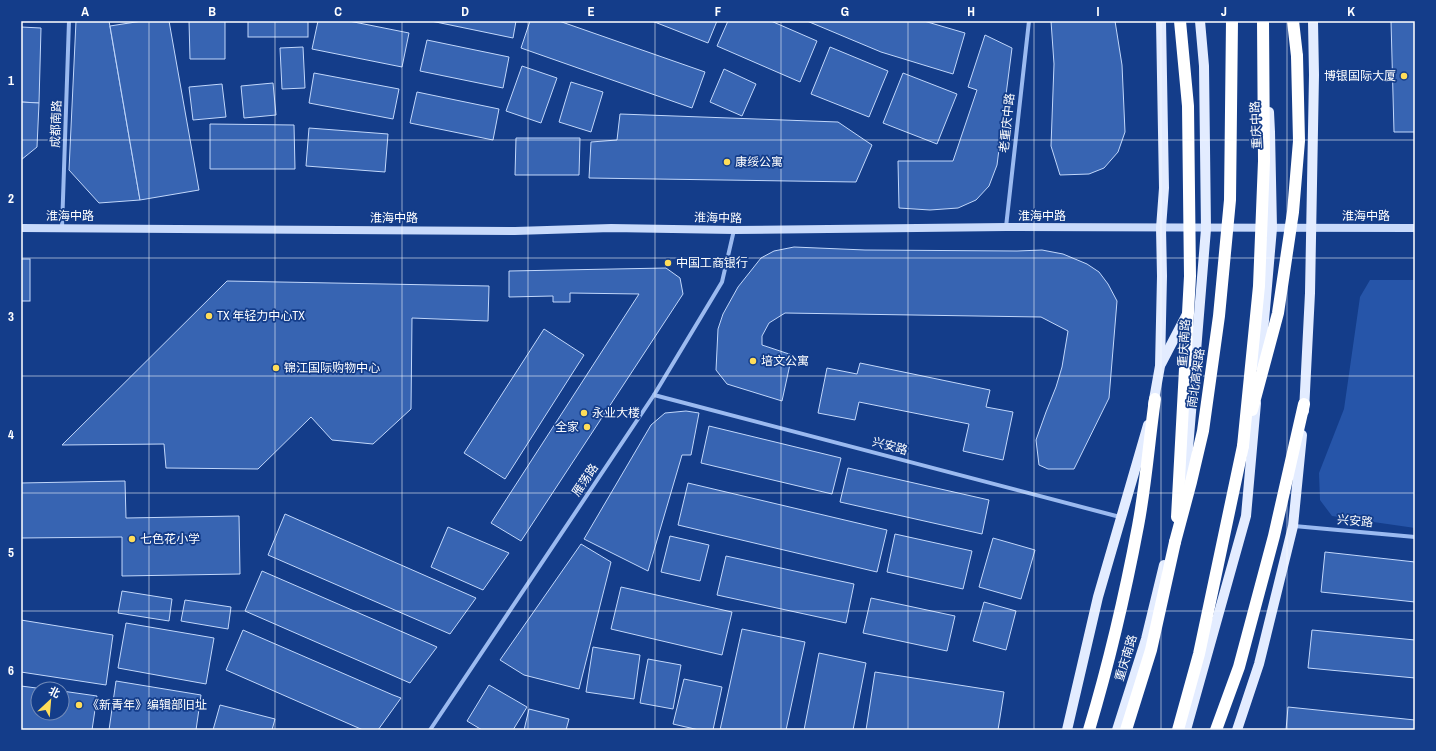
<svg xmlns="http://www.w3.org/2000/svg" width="1436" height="751" font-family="'Archivo Narrow','Noto Sans SC',sans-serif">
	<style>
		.green { fill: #2655a9 }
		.building { fill: #3764b2; stroke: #c1d7fb }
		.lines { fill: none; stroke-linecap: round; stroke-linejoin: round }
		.street { stroke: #9bbaf0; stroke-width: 4 }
		.secondary { stroke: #c8dafb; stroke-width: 8 }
		.primary { stroke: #e3ecff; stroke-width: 10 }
		.highway { stroke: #fff; stroke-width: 12 }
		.highway-bridge { stroke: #fff; stroke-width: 12 }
		.grid { fill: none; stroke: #fff; stroke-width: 1; stroke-opacity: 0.55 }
		.poi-dot { fill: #ffdd59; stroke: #143d8a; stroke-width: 1.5 }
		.labels { text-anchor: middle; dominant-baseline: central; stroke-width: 3.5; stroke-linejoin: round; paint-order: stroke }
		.poi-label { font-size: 12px; fill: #fff; stroke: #143d8a; text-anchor: start }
		.street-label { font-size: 12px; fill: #fff; stroke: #143d8a }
		.neatline { fill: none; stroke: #fff; stroke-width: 1.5 }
		.grid-label { font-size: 13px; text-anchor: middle; font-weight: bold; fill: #fff }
	</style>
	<rect width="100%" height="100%" fill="#143d8a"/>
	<path class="green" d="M1370,280H1415V528L1332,516L1320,500L1319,473L1344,409L1360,297Z"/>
	<g class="building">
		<path d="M76,21H109L140,200L99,203L69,170Z"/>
		<path d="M142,21H169L199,190L140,200L110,26Z"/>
		<path d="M189,21H225V59H190Z"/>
		<rect x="248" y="21" width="60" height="16"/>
		<path d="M318,21H349L409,33L402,67L312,49Z"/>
		<path d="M431,21H516L513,38Z"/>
		<path d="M530,21H559L705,72L692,108L521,48Z"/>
		<path d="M652,21H717L708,43Z"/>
		<path d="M728,21H771L817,41L800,82L717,46Z"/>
		<path d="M807,21H924L965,33L953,74L881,52Z"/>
		<path d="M1051,21H1115L1122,65L1125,132L1118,152L1104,168L1089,174L1060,175L1051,146L1054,64Z"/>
		<path d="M1391,21H1415V132H1394Z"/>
		<path d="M21,27L41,28L39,103L21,102Z"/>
		<path d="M985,35L1012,48L997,165L989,186L976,200L958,208L930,210L899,208L898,161H953L977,90L968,87Z"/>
		<path d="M427,40L509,57L503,88L420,71Z"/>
		<path d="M303,47L305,88L282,89L280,48Z"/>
		<path d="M830,47L888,71L869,117L811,94Z"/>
		<path d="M522,66L557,78L541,123L506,111Z"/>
		<path d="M724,69L756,84L742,116L710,102Z"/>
		<path d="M314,73L399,89L393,119L309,103Z"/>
		<path d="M903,73L957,94L937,144L883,123Z"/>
		<path d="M571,82L603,92L591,132L559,122Z"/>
		<path d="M273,83L276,115L244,118L241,86Z"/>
		<path d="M222,84L226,117L193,120L189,87Z"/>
		<path d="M417,92L499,109L493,140L410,123Z"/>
		<path d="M21,102L39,103L37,147L21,160Z"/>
		<path d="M620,114L838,122L872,145L856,182L589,178L591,142L617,140Z"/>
		<path d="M210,124L294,125L295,169H210Z"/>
		<path d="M309,128L388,134L385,172L306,166Z"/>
		<path d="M516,138H580L579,175H515Z"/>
		<path d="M794,247L865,250L1017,251L1042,250L1063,254L1087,264L1099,272L1108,284L1117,301L1109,398L1074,469H1048L1039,465L1036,440L1046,412L1056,387L1062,367L1068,331L1041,317L785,313L769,323L762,336V345L792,355L782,401L727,384L716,370L718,329L723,314L738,287L761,258L774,251Z"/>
		<rect x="21" y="259" width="9" height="42"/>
		<path d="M666,268L680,278L683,294L521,541L491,523L639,294L570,293V302H553V296L509,297V271Z"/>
		<path d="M227,281L489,286L488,321L412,318L411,409L373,444L332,440L311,417L258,469L166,468L164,444L62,445Z"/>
		<path d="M544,329L584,355L505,479L464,453Z"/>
		<path d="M860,363L990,390L986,407L1013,412L1003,460L963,451L969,424L859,402L855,420L818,413L827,368L857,374Z"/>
		<path d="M686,411L699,413L691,455H682L648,571L584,539L651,425L665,413Z"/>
		<path d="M709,426L841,458L832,494L701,463Z"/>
		<path d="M848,468L989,500L982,534L840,502Z"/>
		<path d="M125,481L126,518L239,516L240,574L122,576V537L21,538V483Z"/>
		<path d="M688,483L887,530L877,572L678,525Z"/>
		<path d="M285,514L467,594L476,598L450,634L268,555Z"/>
		<path d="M448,527L509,553L483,590L431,567Z"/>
		<path d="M895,534L972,551L963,589L887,572Z"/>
		<path d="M670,536L709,545L700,581L661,572Z"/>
		<path d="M993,538L1035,550L1021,599L979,587Z"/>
		<path d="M581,544L611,562L579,689L524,675L500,660Z"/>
		<path d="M1325,552L1415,562V602L1321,592Z"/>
		<path d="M726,556L854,584L846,623L717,595Z"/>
		<path d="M262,571L428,643L437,647L410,683L245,611Z"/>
		<path d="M621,587L732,612L722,655L611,629Z"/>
		<path d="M122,591L172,599L169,621L118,613Z"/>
		<path d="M871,598L955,616L947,651L863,633Z"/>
		<path d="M185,600L231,607L228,629L181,621Z"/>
		<path d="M984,602L1016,611L1006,650L973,641Z"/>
		<path d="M21,620L113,635L106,685L21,672Z"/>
		<path d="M126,623L214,638L206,684L118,668Z"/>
		<path d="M742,629L805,642L786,730H720Z"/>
		<path d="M243,630L393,695L401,698L378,730H363L226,670Z"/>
		<path d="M1312,630L1415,640V678L1308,668Z"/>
		<path d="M593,647L640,655L634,699L586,692Z"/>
		<path d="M819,653L866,663L853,730H804Z"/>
		<path d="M648,659L681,665L673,709L640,703Z"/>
		<path d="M875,672L1004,692L998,730H866Z"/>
		<path d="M684,679L722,687L713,730H699L673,724Z"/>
		<path d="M116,681L201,695L196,730H109Z"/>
		<path d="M489,685L527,707L513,730H482L467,721Z"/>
		<path d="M21,686L44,689H38V713H62V691L97,696L92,730H21Z"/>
		<path d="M220,705L275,719L272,730H213Z"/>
		<path d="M1288,707L1415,720V730H1286Z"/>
		<path d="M529,709L569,719L566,730H524Z"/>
	</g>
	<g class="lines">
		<g class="street">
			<path d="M1006,227L1029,21"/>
			<path d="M62,228L69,21"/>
			<path d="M654,395L1120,517"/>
			<path d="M1294,526L1415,537"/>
			<path d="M430,730L654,395L722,282L734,230"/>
		</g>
		<path class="secondary" d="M21,228L515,231L611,228L734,230L1006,227L1415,228"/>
		<g class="primary">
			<path d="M1161,364L1187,314"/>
			<path d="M1260,367L1272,228L1270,132L1269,112"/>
			<path d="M1153,405L1160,366L1162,276L1161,228L1164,188L1161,21"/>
			<path d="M1304,411L1310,293L1314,75L1313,21"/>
			<path d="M1182,492L1186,473L1206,229L1204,66L1200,21"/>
			<path d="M1067,730L1098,597L1148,425"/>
			<path d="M1117,730L1146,639L1164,565"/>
			<path d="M1186,730L1246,516L1256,403"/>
			<path d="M1237,730L1259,664L1293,526L1302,435"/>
		</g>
		<g class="highway">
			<path d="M1293,21L1297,56"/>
			<path d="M1089,730C1109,663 1125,595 1138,526C1146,484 1149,441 1155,399"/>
			<path d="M1126,730L1151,650L1175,542"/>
			<path d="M1178,730L1199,654L1243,446"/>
			<path d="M1216,730L1239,667L1274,536L1304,404"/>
		</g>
		<g class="highway-bridge">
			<path d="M1252,410L1278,313L1293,212L1299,141L1297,56"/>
			<path d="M1243,446L1259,286L1264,161L1263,21"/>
			<path d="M1177,517L1190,276L1188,106L1180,21"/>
			<path d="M1175,542L1191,482L1203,431L1219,316L1230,200L1232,21"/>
		</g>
	</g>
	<path class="grid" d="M149,21V730M275,21V730M402,21V730M528,21V730M655,21V730M781,21V730M908,21V730M1034,21V730M1161,21V730M1287,21V730M21,140H1415M21,258H1415M21,376H1415M21,493H1415M21,611H1415"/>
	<g class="poi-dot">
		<circle cx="1404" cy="76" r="4"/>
		<circle cx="727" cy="162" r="4"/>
		<circle cx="668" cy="263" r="4"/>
		<circle cx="209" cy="316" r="4"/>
		<circle cx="753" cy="361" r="4"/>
		<circle cx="276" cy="368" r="4"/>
		<circle cx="584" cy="413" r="4"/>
		<circle cx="587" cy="427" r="4"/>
		<circle cx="132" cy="539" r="4"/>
		<circle cx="79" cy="705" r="4"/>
	</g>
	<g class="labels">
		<g class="poi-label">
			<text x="1396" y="76" text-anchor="end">博银国际大厦</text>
			<text x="735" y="162">康绥公寓</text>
			<text x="676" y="263">中国工商银行</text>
			<text x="217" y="316">TX 年轻力中心TX</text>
			<text x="761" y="361">培文公寓</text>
			<text x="284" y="368">锦江国际购物中心</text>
			<text x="592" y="413">永业大楼</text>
			<text x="579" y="427" text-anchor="end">全家</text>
			<text x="140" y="539">七色花小学</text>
			<text x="87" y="705">《新青年》编辑部旧址</text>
		</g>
		<g class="street-label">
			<text transform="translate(1007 123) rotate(-84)">老重庆中路</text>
			<text transform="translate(56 124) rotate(-88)">成都南路</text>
			<text transform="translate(1256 125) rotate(-93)">重庆中路</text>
			<text x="70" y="216">淮海中路</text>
			<text x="1042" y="216">淮海中路</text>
			<text x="1366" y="216">淮海中路</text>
			<text x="394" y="218">淮海中路</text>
			<text transform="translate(718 218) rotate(1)">淮海中路</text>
			<text transform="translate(1184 343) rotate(-86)">重庆南路</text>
			<text transform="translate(1196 378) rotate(-82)">南北高架路</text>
			<text transform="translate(890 446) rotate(15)">兴安路</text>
			<text transform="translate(585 480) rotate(-56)">雁荡路</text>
			<text transform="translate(1355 521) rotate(5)">兴安路</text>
			<text transform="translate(1126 658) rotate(-73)">重庆南路</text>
		</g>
	</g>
	<rect width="1436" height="751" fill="none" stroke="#143d8a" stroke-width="44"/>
	<g transform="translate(50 701) rotate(26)"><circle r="19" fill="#143d8a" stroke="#728bb9"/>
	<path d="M0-3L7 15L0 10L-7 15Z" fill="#ffdd59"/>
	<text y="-6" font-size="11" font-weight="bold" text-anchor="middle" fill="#ffffff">北</text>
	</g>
	<rect x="22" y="22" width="1392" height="707" class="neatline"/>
	<g class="grid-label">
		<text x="85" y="16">A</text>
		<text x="212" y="16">B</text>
		<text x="338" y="16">C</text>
		<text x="465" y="16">D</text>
		<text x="591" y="16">E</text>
		<text x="718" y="16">F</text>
		<text x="845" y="16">G</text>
		<text x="971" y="16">H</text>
		<text x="1098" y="16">I</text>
		<text x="1224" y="16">J</text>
		<text x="1351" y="16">K</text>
		<text x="11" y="85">1</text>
		<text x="11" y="203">2</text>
		<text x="11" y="321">3</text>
		<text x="11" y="439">4</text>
		<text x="11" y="557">5</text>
		<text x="11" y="675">6</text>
	</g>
</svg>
